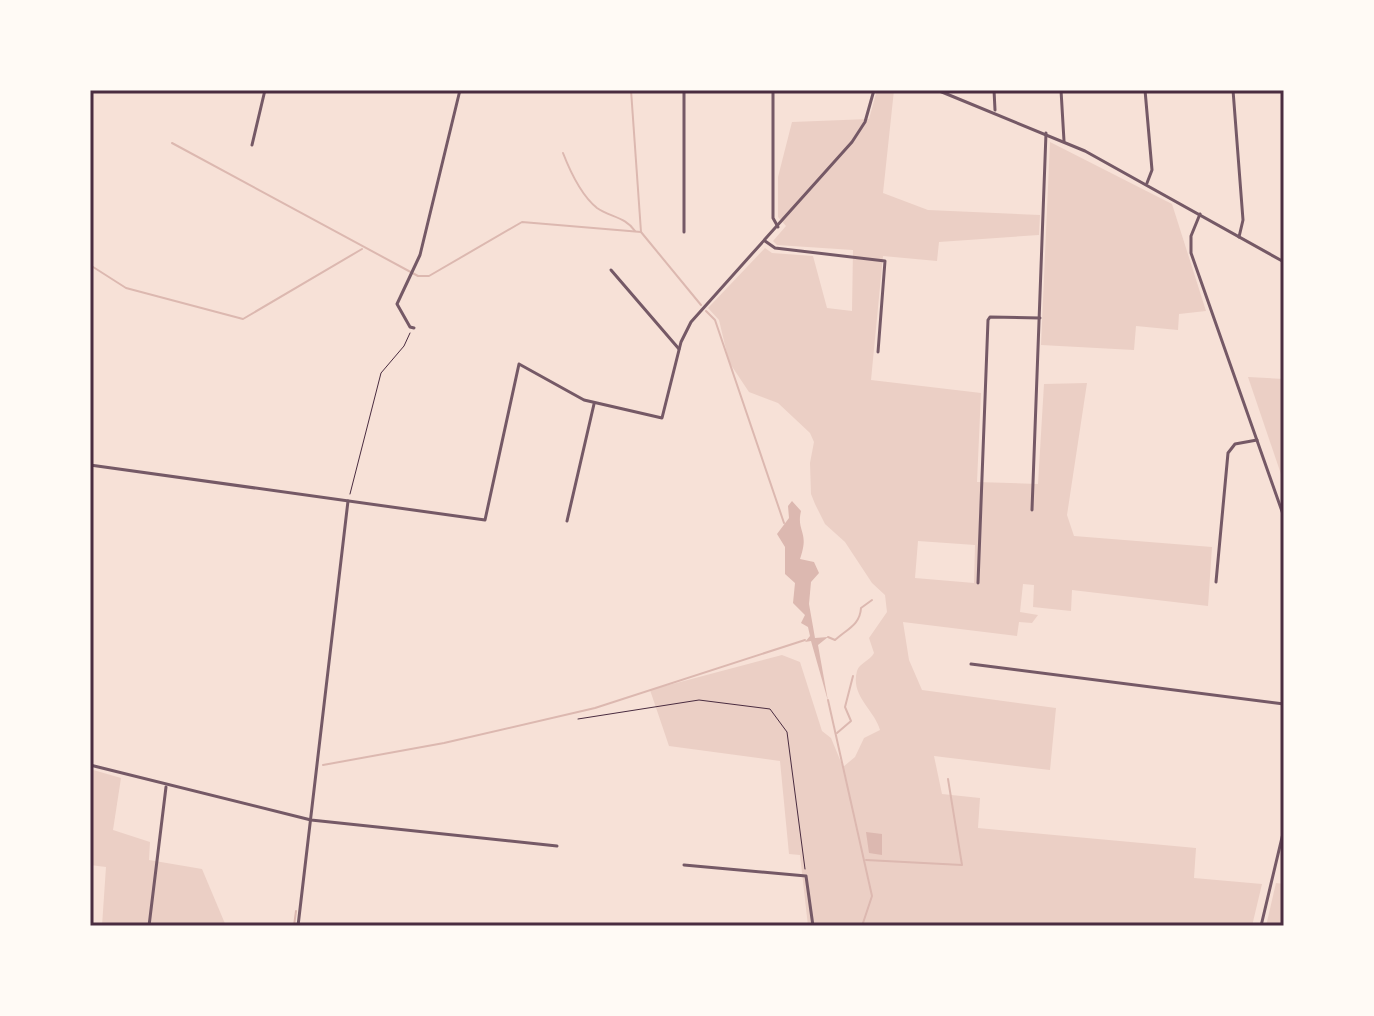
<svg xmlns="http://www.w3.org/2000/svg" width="1374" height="1016" font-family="Georgia,serif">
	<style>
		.green { fill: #ebcfc5; fill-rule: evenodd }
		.water { fill: #dcb8b0 }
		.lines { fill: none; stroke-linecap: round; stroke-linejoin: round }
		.stream { stroke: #dcb8b0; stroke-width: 2 }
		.path { stroke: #4a2c40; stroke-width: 1 }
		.minor { stroke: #755966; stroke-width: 3 }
		.neatline { fill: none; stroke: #4a2c40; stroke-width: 3 }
	</style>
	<rect width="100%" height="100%" fill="#f7e1d7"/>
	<g class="green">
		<path d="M877,90H894L883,193L928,210L1040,215L1039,235L939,242L937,261L883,256L871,380L981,393L977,482L1038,484L1044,384L1087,383L1067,515L1074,536L1212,547L1208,606L1072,590L1071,611L1033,607L1034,585L1023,584L1020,612L1038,615L1032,623L1019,622L1017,636L903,622L909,660L922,690L1056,708L1050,770L934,756L942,794L980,798L978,828L1196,848L1194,878L1262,884L1252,926H808L800,855L789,854L780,761L669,746L650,690L782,655L800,662L822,731L831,738L843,767L855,757L864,738L880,730C875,710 850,696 857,671C859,663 870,661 874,653L869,638L887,612L885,595L872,583L845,542L825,524L815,504L811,494L810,463L814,442L810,433L778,403L749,392L729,362L719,320L708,308L765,248L772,253L813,256L827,308L852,311L853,250L777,245L773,241L786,226L778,217V177L792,122L869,119ZM918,541L975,545L974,583L915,578Z"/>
		<path d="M1050,142L1172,204L1206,311L1179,314L1178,330L1136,326L1134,350L1041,345Z"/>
		<path d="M1248,377L1284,379V483Z"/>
		<path d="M90,769L121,778L113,830L150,842L149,860L202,869L226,926H102L106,867L90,865Z"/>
		<path d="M1276,883L1284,884V926H1266Z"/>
	</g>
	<g class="water">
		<path d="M792,501L801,511C796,532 810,531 800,559L814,562L819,573L811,582L809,604L815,638L828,637L818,645L828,701L811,641L805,642L810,636L808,627L801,623L805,615L793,603L795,583L785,574V547L777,534L789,518L788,506Z"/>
		<path d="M866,832L882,834V855L869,853Z"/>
	</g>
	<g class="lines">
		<g class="stream">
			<path d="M631,90L641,232L701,305"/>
			<path d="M172,143L418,276H429L522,222L641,232"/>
			<path d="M563,153C570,171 582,196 597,208C610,217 626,217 635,231"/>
			<path d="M90,265L126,288L243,319L362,249"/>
			<path d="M706,311L715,320L784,523"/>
			<path d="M828,637L835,640C847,629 860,625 861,608L872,600"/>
			<path d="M828,700L872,896L862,926"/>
			<path d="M837,733L851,721L845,707L853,676"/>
			<path d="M323,765L444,743L595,708L805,640"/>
			<path d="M866,860L962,865L948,779"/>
			<path d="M294,926L296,911"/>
		</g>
		<g class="path">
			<path d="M350,494L381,373L404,346L410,333"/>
			<path d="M578,719L699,700L770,709L787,732L805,869"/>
		</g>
		<g class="minor">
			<path d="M773,90V218L778,227"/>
			<path d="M937,90L1085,151L1284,262"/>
			<path d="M994,90L995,110"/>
			<path d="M1061,90L1064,141"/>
			<path d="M1145,90L1152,170L1147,183"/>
			<path d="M1233,90L1243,220L1239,237"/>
			<path d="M252,145L265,90"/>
			<path d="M1200,214L1191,236V253L1284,517"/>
			<path d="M684,232V90"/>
			<path d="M765,241L775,248L885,261L878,352"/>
			<path d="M611,270L679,349"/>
			<path d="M414,328L410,327L397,304L420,255L460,90"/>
			<path d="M90,465L485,520L519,364L584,400L662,418L681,342L691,322L852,142L865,122L874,90"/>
			<path d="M1032,510L1046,133"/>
			<path d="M567,521L594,404"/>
			<path d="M1216,582L1228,453L1235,444L1257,440"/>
			<path d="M978,583L988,320L990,317L1040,318"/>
			<path d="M971,664L1284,704"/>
			<path d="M90,765L311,820L557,846"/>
			<path d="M684,865L806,876L813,926"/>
			<path d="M149,926L166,787"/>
			<path d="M298,926L348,501"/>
			<path d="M1261,926L1284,829"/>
		</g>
	</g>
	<rect width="1374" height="1016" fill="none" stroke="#fffaf5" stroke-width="184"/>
	<rect x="92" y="92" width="1190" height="832" class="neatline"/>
</svg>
